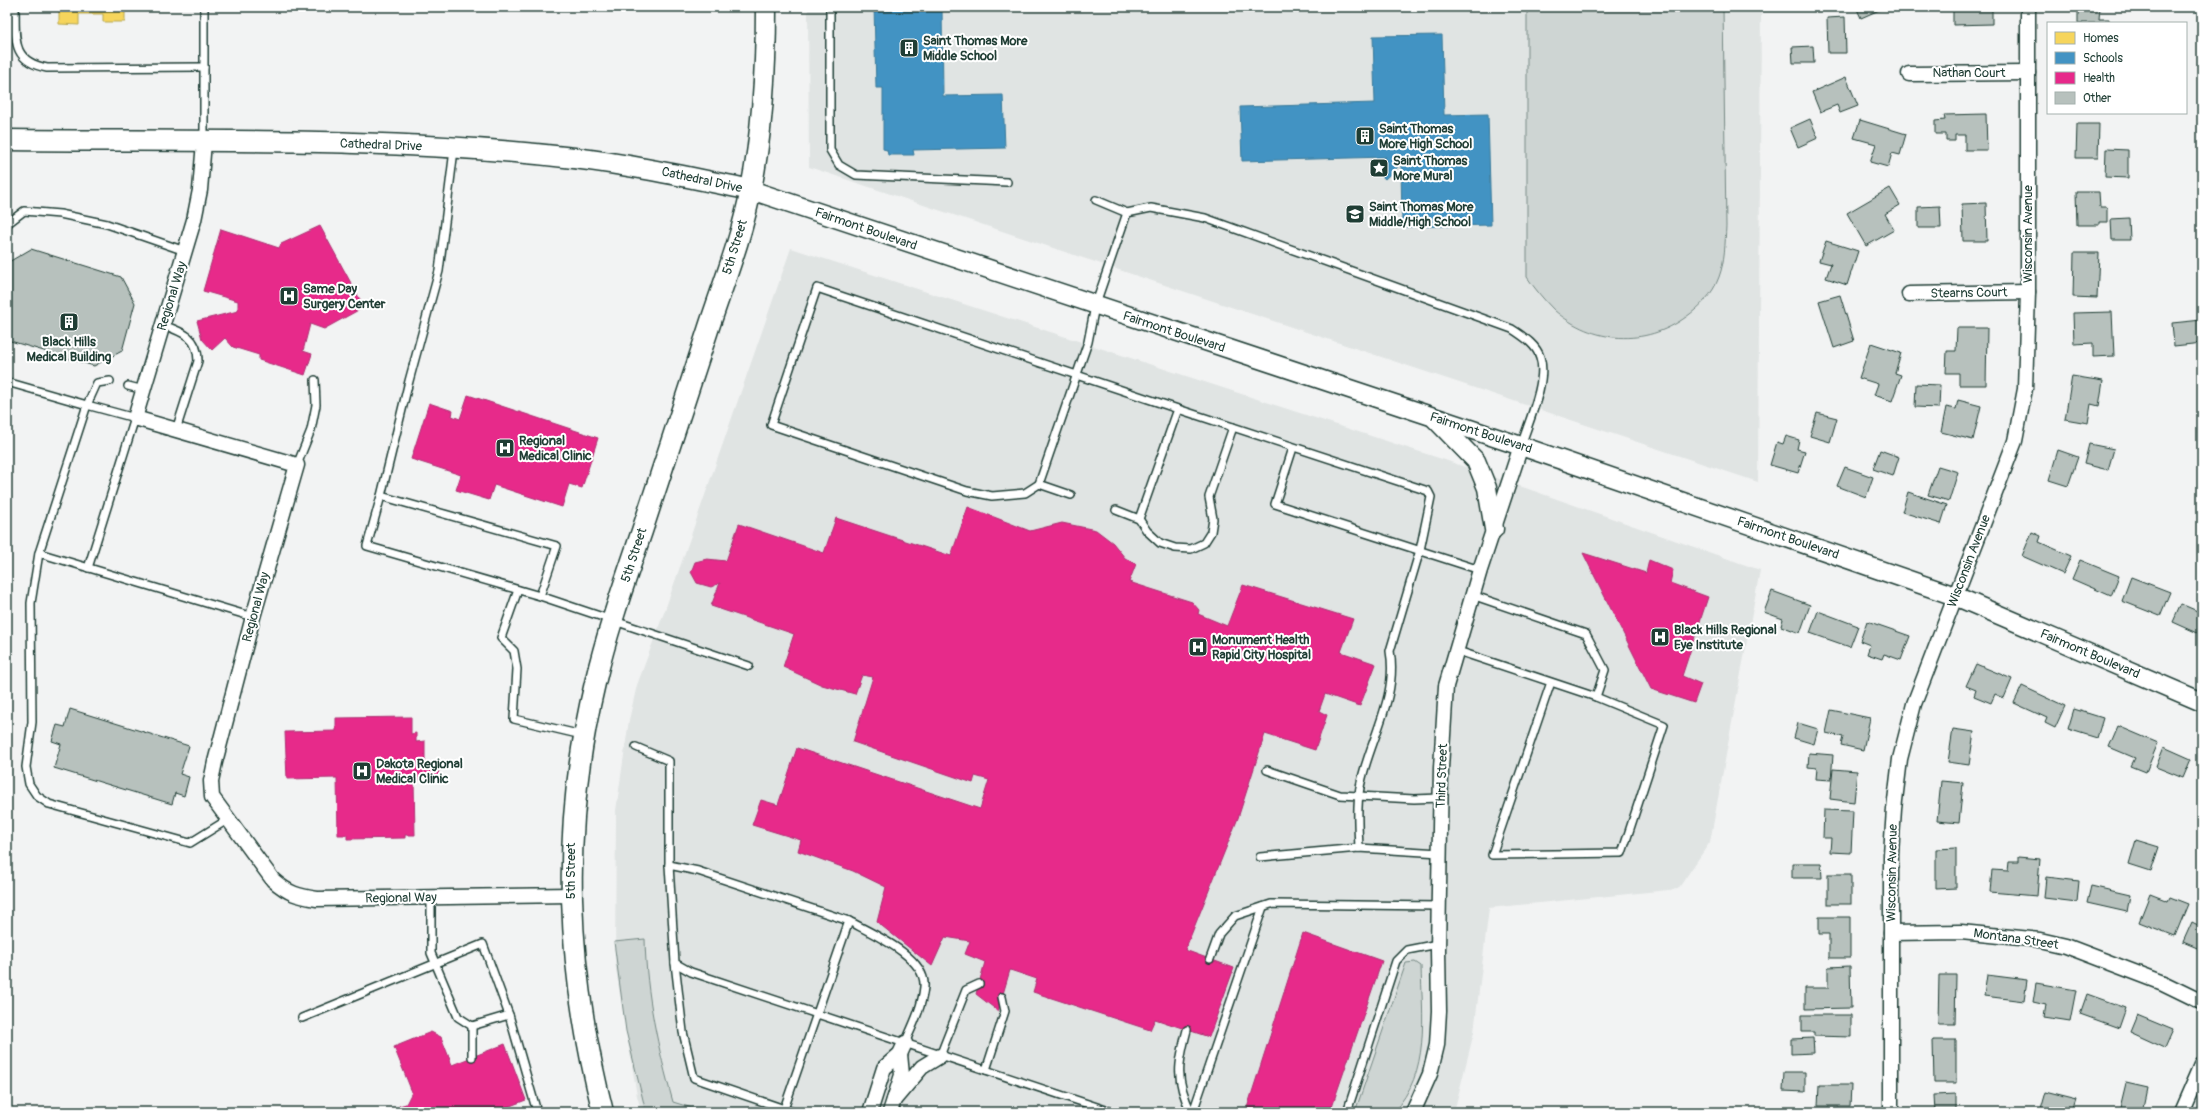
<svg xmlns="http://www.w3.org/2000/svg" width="2209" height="1119" font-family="Pangolin,sans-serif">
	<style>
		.built { fill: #e0e4e3 }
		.green { fill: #ced5d3; stroke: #768984 }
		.homes { fill: #f6d55c; stroke: #b6a750 }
		.schools { fill: #4393c3; stroke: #387998 }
		.health { fill: #e7298a; stroke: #ab2f70 }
		.building { fill: #b7c1bd; stroke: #1f3d34 }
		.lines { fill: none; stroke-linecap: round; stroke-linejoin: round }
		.service-casing { stroke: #1f3d34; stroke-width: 10 }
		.minor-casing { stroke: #1f3d34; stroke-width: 17 }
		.tertiary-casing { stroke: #1f3d34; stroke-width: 21 }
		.secondary-casing { stroke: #1f3d34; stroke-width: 23 }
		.service { stroke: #fff; stroke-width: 7 }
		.minor { stroke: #fff; stroke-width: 14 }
		.tertiary { stroke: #fff; stroke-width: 18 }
		.secondary { stroke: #fff; stroke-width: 20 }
		.labels { text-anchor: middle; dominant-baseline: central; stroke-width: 4; stroke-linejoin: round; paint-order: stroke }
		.poi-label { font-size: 13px; font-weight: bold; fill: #1f3d34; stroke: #fff; text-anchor: start }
		.street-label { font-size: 13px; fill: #1f3d34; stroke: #fff }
	</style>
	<rect width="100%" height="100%" fill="#f2f3f3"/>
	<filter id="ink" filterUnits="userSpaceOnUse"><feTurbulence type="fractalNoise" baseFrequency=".025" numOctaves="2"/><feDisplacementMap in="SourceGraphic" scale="8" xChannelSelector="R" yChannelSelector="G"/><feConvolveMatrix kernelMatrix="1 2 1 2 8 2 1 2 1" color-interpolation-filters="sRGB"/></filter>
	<g filter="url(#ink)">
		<g class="built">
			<path d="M808,7H1761L1758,482L809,167Z"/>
			<path d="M791,248L1445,460L1760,570L1710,842L1678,889L1489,908L1474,1032L1454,1112H642L637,1096L615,963L616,811L629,720L637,685L665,610Z"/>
		</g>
		<g class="green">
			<path d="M1527,7H1723L1726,226C1725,243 1725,261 1719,277C1713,294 1700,307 1686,317C1645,347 1593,344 1554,310C1544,300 1535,289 1527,277Z"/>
			<path d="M645,939C646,995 658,1048 673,1102L705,1112H646L626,1031L614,942Z"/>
			<path d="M1415,962L1421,966C1422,1015 1431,1073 1393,1112H1355L1406,963Z"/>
		</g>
		<path class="homes" d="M59,7H125V22H103V14H79V25L59,24Z"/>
		<g class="schools">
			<path d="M874,7H942L943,96L1003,95L1005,148L913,150L914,155H888L887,150L883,149V88H876Z"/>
			<path d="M1442,35L1444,115L1488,114L1491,225L1402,227L1401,164L1385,179L1374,169L1386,157L1242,161L1240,107L1375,103L1373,36Z"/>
		</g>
		<g class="health">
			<path d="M320,226L364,307L324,329L310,324L303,351L312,354L305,375L259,360V355L233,347L225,338L212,350L202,339L197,321L238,311V301L203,291L221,229L279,248L281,244Z"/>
			<path d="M468,395L598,438L582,488L569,484L562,507L494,485L489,500L456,490L461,475L411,459L429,403L453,411L452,416L460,419Z"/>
			<path d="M968,507L1030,531L1062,523L1096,530L1113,543L1125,558L1136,564L1129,582L1192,602L1199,610L1198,614L1227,626L1243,585L1353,619L1341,652L1376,664L1360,706L1325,694L1319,711L1327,715L1315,750L1265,734L1238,818L1185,950L1234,968L1209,1037L1155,1019L1150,1030L1033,992L1037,979L1010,970L998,1011L976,994L985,962L965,954L970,941L945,937L932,966L877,922L886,887L853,871L798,851L801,840L752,825L761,800L778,805L797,748L980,809L989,780L975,776L973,783L853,742L873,677L862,675L855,694L822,685L783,667L794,634L711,606L720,583L711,587L697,583L691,572L695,562L707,559L726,561L739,524L824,553L836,518L951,556Z"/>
			<path d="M1583,553L1646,573L1649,560L1673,570L1670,583L1708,597L1682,676L1701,684L1694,703L1651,689Z"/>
			<path d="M411,717V734L416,733V742L425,741V764H438L439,779L414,780L415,835H405V838L347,839V835H338L337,778L287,779L285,732L336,731V718Z"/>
			<path d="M1303,933L1382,961L1330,1112H1248L1246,1111Z"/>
			<path d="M431,1032L441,1037L452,1065L505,1044L526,1100L494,1112H402L399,1106L406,1104L412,1092L394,1047Z"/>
		</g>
		<g class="building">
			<path d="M1856,7H1886L1861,18Z"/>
			<path d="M1953,7H1992V24L1953,25Z"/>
			<path d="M2078,7H2100L2099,19H2109V23H2078Z"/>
			<path d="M1845,17L1846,53H1828L1827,18Z"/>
			<path d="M1813,46L1814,63H1793L1792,47Z"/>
			<path d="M1846,77L1858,106L1840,113L1837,105L1820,112L1812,92Z"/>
			<path d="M1986,114L1987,150H1965V135H1955V141H1946V134H1935V121L1945,120L1944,115Z"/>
			<path d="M1810,119L1818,138L1798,147L1790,128Z"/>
			<path d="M1860,120L1906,134L1900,155L1892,153L1888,167L1870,162L1876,144L1854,138Z"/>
			<path d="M2077,124H2099L2098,158H2076Z"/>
			<path d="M2106,149L2128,150V178L2105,177Z"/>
			<path d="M1890,188L1900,205L1885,214L1894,230L1866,246L1847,213Z"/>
			<path d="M2076,192H2099L2100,207H2107V222H2099V225H2077Z"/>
			<path d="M1986,203L1987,241H1963L1962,204Z"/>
			<path d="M1940,206L1941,228H1918V207Z"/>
			<path d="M2129,218L2130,240H2112L2111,219Z"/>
			<path d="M1826,241L1858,251L1847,285L1826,278L1831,264L1819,261Z"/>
			<path d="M31,249L121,277L135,303L122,351L94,366L7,340V263Z"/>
			<path d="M2074,253H2099L2097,298L2073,297Z"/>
			<path d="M2199,259H2202V276H2200Z"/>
			<path d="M1840,295L1854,341L1834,348L1819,301Z"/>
			<path d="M2112,312L2114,356L2093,357V343L2074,344L2073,313Z"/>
			<path d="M2202,320V343L2174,346L2172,323Z"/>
			<path d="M1957,328H1987L1986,385H1959V373H1946L1947,351H1956Z"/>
			<path d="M1871,343L1901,353L1895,373L1901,375L1892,401L1874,395L1878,384L1859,378Z"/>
			<path d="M2072,376L2103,381L2099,406L2091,404L2088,423L2065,419Z"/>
			<path d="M1916,384L1940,385L1939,408L1915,407Z"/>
			<path d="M1958,400L1981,406L1973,440L1941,432L1946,407L1956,409Z"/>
			<path d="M1817,413L1837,418L1830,442L1810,436Z"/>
			<path d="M1786,436L1799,440L1797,449L1805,451L1798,473L1770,465L1777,442L1783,444Z"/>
			<path d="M2089,444L2114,449L2108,470L2084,464Z"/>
			<path d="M1880,450L1899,457L1893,476L1873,469Z"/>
			<path d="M2058,450L2078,457L2068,486L2049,480Z"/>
			<path d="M1938,466L1958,472L1949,501L1928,495Z"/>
			<path d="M1845,467L1873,477L1866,497L1837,486Z"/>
			<path d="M1908,492L1947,505L1941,524L1902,512Z"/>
			<path d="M2032,532L2041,536L2039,542L2071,556L2063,574L2022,556Z"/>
			<path d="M2080,560L2119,576L2111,596L2072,579Z"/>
			<path d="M2131,577L2170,592L2160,616L2122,601Z"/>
			<path d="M1772,591L1810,605L1800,633L1781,626L1783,619L1764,612Z"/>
			<path d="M2181,604L2202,613V635L2173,622Z"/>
			<path d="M1818,611L1858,626L1850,647L1810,633Z"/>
			<path d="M1867,621L1910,636L1901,660L1884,654L1882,659L1867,654L1870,645L1860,641Z"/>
			<path d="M1976,664L2012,679L2004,698L1995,694L1991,703L1974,696L1976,690L1966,686Z"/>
			<path d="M2022,686L2065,706L2055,728L2045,723L2047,718L2014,703Z"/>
			<path d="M70,709L189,746L180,774L189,777L184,796L175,793L172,804L54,768L61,744L52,741L57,725L65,727Z"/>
			<path d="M2074,709L2103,718L2097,738L2068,729Z"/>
			<path d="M1831,710L1870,718L1863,750L1841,745L1843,737L1826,733Z"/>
			<path d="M1798,723L1818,729L1814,744L1794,738Z"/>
			<path d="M2118,726L2158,743L2146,772L2131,766L2135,758L2109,747Z"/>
			<path d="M1953,729L1974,732L1969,765L1948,762Z"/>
			<path d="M2164,747L2191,759L2183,778L2156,767Z"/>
			<path d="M1809,753L1833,755L1831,780L1816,779L1817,768L1808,767Z"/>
			<path d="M1833,769L1857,771L1854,802L1830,799Z"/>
			<path d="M1941,781L1963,783L1959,823L1937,821Z"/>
			<path d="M1824,810L1853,811L1851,853L1830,852L1831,838H1823Z"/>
			<path d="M2136,840L2159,847L2151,871L2129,864Z"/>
			<path d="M1956,848V888L1936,889V849Z"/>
			<path d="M2018,857L2040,859L2037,896L1990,892L1992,870L2008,871L2009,862H2018Z"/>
			<path d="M1792,863H1821L1822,878H1792Z"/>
			<rect x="1828" y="874" width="23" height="30"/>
			<path d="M2046,877L2079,881L2077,902L2044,898Z"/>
			<path d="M2091,886L2130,895L2127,912L2087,903Z"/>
			<path d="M2150,894L2168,901L2170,897L2188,904L2175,936L2139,922Z"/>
			<path d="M1819,917H1850V958H1829V934H1819Z"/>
			<path d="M2192,922L2202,927V950L2183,942Z"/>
			<path d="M1850,966L1851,1008L1805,1009V988H1828V967Z"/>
			<path d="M1939,975H1956L1955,1024H1938Z"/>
			<path d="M1987,975L2027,980L2024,1001L1984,996Z"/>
			<path d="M2036,983L2076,990L2070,1021L2044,1017L2046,1005L2033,1002Z"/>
			<path d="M2087,994L2126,1008L2119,1028L2080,1014Z"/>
			<path d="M1802,1015H1851V1037L1814,1036V1032H1802Z"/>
			<path d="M2137,1015L2173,1030L2165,1048L2130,1032Z"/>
			<path d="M1813,1038L1814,1053L1791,1054V1039Z"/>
			<path d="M1933,1040H1956V1083H1934Z"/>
			<path d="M1784,1072H1805V1092L1783,1091Z"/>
			<path d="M2125,1083L2147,1088L2142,1112H2118Z"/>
			<path d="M1819,1085H1851L1850,1106H1818Z"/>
			<path d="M2045,1091L2077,1099L2073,1112H2039Z"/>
			<path d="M1956,1094V1112H1935L1934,1095Z"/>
		</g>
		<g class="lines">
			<defs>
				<g id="service">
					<path d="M15,7C16,37 10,61 47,68L204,67"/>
					<path d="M830,7V150L839,165L856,175L1007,182"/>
					<path d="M204,140V7"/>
					<path d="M1096,200L1127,213"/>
					<path d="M7,224L24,211L60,214L107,224L185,251"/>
					<path d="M163,325C183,332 198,337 198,361L176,430"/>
					<path d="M7,382L87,405L39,553L253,617"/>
					<path d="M128,386L144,390"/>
					<path d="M1178,409L1428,491L1431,497L1420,550L1390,651C1398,695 1372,736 1362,778C1356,801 1358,824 1359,848"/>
					<path d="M1293,448L1275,504L1480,570"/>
					<path d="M297,465L311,430L316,405L315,380"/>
					<path d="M1039,484L1025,493L992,496L967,491L771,425L817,288L1178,409L1139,519"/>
					<path d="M1071,495L1039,484L1088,342L1095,306L1127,213L1151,208L1205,218L1512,329C1522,336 1536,344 1540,357C1548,380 1528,423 1521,446"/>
					<path d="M381,496L409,381L439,271L454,150"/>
					<path d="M1116,510L1139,519L1147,531L1160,543L1175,548L1191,549L1204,543L1211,532L1213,519L1209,497L1233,427"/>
					<path d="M39,553L31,603L32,722L26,767L29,784L37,796L49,804L190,843L227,820"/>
					<path d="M88,568L135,418L87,405L97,383L110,381"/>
					<path d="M518,590L501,638L514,651L517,669L514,719L582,735"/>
					<path d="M1472,595L1586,634L1605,670L1596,697"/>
					<path d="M540,596L557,546L381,496L367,546L540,596L749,666"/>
					<path d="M1455,650L1596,697L1664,725L1622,853L1492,855L1551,682"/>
					<path d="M636,747L669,761V865L675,963L691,972L1112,1112"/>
					<path d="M1267,770L1340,795L1414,799L1440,798"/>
					<path d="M1260,857L1359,848L1440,853"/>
					<path d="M669,865L698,871L849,921L784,1109"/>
					<path d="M431,897V953L458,1017L472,1026L509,1015L537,1112"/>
					<path d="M849,921C871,933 927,957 924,987C922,1007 913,1025 905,1043"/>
					<path d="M1210,959L1219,934L1235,916L1271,904L1439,906"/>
					<path d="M675,963L683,1032L694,1078L793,1112"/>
					<path d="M302,1018L483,944L509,1015"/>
					<path d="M472,1026V1057"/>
					<path d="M1187,1030C1178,1064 1175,1079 1191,1112"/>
					<path d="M940,1056L966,990L979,984"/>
					<path d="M986,1070L1005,1011L1002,997"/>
					<path d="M1193,1112L1263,907"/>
					<path d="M1347,1112L1396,961L1407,950L1438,944"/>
				</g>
				<g id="minor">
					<path d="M1909,74L2028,73"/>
					<path d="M204,142L200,190L194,220L135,418L297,465L253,617L215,762L211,781L212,797L273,880C289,894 298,896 317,899L571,895"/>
					<path d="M1909,294L2028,292"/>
					<path d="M1891,933L1961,932L2040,940L2066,946L2163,983L2202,1002"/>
					<path d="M894,1100L922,1067L940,1056"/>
					<path d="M870,1112L884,1068L900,1054L905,1043"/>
					<path d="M890,1112L902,1075L900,1054"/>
					<path d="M1413,1112L1430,1074L1437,1045L1439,1011L1438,950L1441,768L1446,686L1480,570L1521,446"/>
					<path d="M1891,1112V854L1894,809L1900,759L1914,704L2015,441L2025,389L2028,292V7"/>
					<path d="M2181,1112L2202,1064"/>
				</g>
				<g id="tertiary">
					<path d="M751,190L1521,446L1955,596L2202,702"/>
					<path d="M1435,419L1476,461L1487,488L1494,529"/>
				</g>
				<g id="secondary">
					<path d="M7,140C195,142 386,136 574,158C633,165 692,178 751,190"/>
					<path d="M603,1112C566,967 560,830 595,683C607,632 625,581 642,531C664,464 686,397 708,330C723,284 742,237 751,189C763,129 766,68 766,7"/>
				</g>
			</defs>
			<use href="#service" class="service-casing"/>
			<use href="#minor" class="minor-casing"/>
			<use href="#tertiary" class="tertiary-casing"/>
			<use href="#secondary" class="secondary-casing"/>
			<use href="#service" class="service"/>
			<use href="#minor" class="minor"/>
			<use href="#tertiary" class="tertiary"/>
			<use href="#secondary" class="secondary"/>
		</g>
	</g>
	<defs>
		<symbol id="building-square" viewBox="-11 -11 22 22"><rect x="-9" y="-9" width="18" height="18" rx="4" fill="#1f3d34" stroke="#fff"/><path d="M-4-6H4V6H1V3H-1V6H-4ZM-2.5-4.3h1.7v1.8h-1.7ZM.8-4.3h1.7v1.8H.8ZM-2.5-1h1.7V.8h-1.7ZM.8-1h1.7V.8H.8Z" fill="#fff"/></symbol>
		<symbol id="sight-square" viewBox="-11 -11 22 22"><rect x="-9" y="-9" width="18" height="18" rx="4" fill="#1f3d34" stroke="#fff"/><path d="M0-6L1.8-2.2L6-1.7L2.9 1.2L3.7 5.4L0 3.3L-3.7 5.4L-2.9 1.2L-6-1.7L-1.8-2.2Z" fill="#fff"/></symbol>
		<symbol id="school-square" viewBox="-11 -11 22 22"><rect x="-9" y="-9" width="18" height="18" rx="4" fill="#1f3d34" stroke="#fff"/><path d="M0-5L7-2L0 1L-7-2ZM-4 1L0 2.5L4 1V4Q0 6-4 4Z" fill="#fff"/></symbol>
		<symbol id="hospital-square" viewBox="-11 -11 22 22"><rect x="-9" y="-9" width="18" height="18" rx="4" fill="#1f3d34" stroke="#fff"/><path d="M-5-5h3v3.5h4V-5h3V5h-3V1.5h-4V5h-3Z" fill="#fff"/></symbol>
	</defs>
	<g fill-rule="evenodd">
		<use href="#building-square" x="898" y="37" width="22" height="22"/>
		<use href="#building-square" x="1354" y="125" width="22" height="22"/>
		<use href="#sight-square" x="1368" y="157" width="22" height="22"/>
		<use href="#school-square" x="1344" y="203" width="22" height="22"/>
		<use href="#hospital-square" x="278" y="285" width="22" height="22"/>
		<use href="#building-square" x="58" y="311" width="22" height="22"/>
		<use href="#hospital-square" x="494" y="437" width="22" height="22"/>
		<use href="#hospital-square" x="1649" y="626" width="22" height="22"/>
		<use href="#hospital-square" x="1187" y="636" width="22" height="22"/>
		<use href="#hospital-square" x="351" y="760" width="22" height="22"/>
	</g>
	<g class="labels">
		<g class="poi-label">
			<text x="923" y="41">Saint Thomas More<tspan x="923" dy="15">Middle School</tspan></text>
			<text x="1379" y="129">Saint Thomas<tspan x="1379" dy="15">More High School</tspan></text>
			<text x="1393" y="161">Saint Thomas<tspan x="1393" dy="15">More Mural</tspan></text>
			<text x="1369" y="207">Saint Thomas More<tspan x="1369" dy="15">Middle/High School</tspan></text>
			<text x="303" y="289">Same Day<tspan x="303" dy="15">Surgery Center</tspan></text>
			<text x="69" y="342" text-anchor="middle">Black Hills<tspan x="69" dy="15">Medical Building</tspan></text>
			<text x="519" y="441">Regional<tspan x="519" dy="15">Medical Clinic</tspan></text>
			<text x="1674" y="630">Black Hills Regional<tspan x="1674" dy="15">Eye Institute</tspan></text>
			<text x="1212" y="640">Monument Health<tspan x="1212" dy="15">Rapid City Hospital</tspan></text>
			<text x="376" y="764">Dakota Regional<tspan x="376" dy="15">Medical Clinic</tspan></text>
		</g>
		<g class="street-label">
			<text x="1969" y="73">Nathan Court</text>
			<text transform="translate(381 145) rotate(2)">Cathedral Drive</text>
			<text transform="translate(702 180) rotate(12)">Cathedral Drive</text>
			<text transform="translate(866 229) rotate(19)">Fairmont Boulevard</text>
			<text transform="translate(2028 234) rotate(-90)">Wisconsin Avenue</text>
			<text transform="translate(735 247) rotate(-73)">5th Street</text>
			<text transform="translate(1969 293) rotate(-1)">Stearns Court</text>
			<text transform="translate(172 296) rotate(-73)">Regional Way</text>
			<text transform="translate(1174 332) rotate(18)">Fairmont Boulevard</text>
			<text transform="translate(1481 433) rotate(18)">Fairmont Boulevard</text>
			<text transform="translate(1788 538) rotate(19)">Fairmont Boulevard</text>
			<text transform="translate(634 555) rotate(-72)">5th Street</text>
			<text transform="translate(1969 561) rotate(-69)">Wisconsin Avenue</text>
			<text transform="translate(256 607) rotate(-75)">Regional Way</text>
			<text transform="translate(2090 654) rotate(23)">Fairmont Boulevard</text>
			<text transform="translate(1442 776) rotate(-88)">Third Street</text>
			<text transform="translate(571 871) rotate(-90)">5th Street</text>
			<text transform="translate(1892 873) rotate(-89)">Wisconsin Avenue</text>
			<text transform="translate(401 898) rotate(-1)">Regional Way</text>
			<text transform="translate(2016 939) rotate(8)">Montana Street</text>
		</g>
	</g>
	<rect width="2209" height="1119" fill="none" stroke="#fff" stroke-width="24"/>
	<rect x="12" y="12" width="2185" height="1095" fill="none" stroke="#1f3d34" stroke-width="1.5" filter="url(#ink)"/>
	<rect x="2047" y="22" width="140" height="92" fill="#ffffff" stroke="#a5b1ae"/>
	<rect x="2055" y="32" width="20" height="12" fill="#f6d55c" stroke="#a5b1ae"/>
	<text x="2083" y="42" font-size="12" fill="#1f3d34">Homes</text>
	<rect x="2055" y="52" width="20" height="12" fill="#4393c3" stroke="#a5b1ae"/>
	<text x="2083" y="62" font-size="12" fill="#1f3d34">Schools</text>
	<rect x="2055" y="72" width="20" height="12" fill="#e7298a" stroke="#a5b1ae"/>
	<text x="2083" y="82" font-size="12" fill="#1f3d34">Health</text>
	<rect x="2055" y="92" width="20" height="12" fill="#b7c1bd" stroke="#a5b1ae"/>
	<text x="2083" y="102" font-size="12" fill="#1f3d34">Other</text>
</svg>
